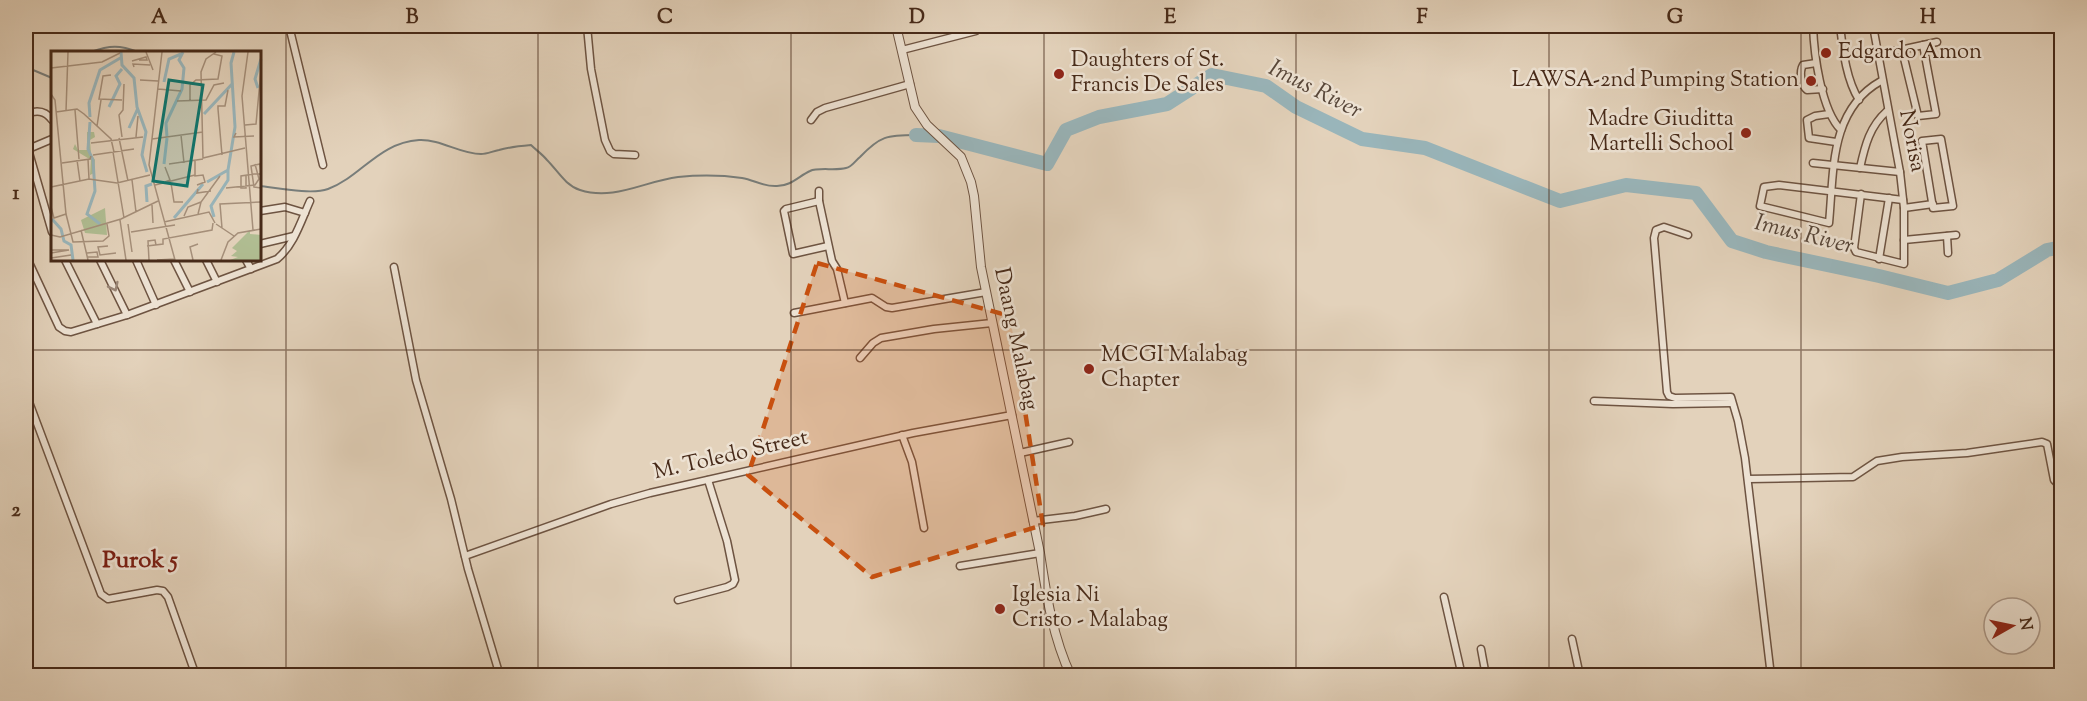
<svg xmlns="http://www.w3.org/2000/svg" width="2087" height="701" font-family="'Sorts Mill Goudy',serif">
	<style>
		.lines { fill: none; stroke-linecap: round; stroke-linejoin: round }
		.stream { stroke: #787d7a; stroke-width: 2 }
		.river { stroke: #99b5ba; stroke-width: 14 }
		.minor-casing { stroke: #6e5442; stroke-width: 9 }
		.tertiary-casing { stroke: #6e5442; stroke-width: 10 }
		.minor { stroke: #ede2d3; stroke-width: 6 }
		.tertiary { stroke: #ede2d3; stroke-width: 8 }
		.oneway { stroke: #9a8676 }
		.marked { fill: #c8500f; fill-opacity: 0.2; stroke: #c8500f; stroke-width: 4.5; stroke-dasharray: 12 8; stroke-linejoin: round }
		.grid { fill: none; stroke: #472a19; stroke-width: 1.5; stroke-opacity: 0.55 }
		.poi-dot { fill: #8f2418; stroke: #ede2d3; stroke-width: 2 }
		.labels { text-anchor: middle; dominant-baseline: central; stroke-width: 5; stroke-linejoin: round; paint-order: stroke }
		.poi-label { font-size: 22px; fill: #472a19; stroke: #ede2d3; text-anchor: start }
		.street-label { font-size: 22px; fill: #472a19; stroke: #ede2d3 }
		.water-label { font-size: 24px; font-style: italic; fill: #574639; stroke: #ede2d3 }
		.neighbourhood-label { font-size: 24px; font-weight: bold; fill: #7a1f14; stroke: #ede2d3 }
		.inset-river { fill: none; stroke: #99b5ba; stroke-width: 3 }
		.inset-road { fill: none; stroke: #a58f7a; stroke-width: 1.5 }
		.view { fill: #0f766e; fill-opacity: 0.15; stroke: #0f766e; stroke-width: 3 }
		.inset-edge { fill: none; stroke: #472a19; stroke-width: 3 }
		.neatline { fill: none; stroke: #472a19; stroke-width: 2 }
		.grid-label { font-size: 20px; text-anchor: middle; font-weight: bold; fill: #472a19 }
	</style>
	<rect width="100%" height="100%" fill="#e3d2bb"/>
	<filter id="stains"><feTurbulence type="fractalNoise" baseFrequency=".00333" numOctaves="4"/><feColorMatrix values="0 0 0 0 .2 0 0 0 0 .09 0 0 0 0 .02 0 0 0 .5 -.17"/></filter>
	<radialGradient id="worn" r=".72"><stop offset=".6" stop-color="#630" stop-opacity="0"/><stop offset="1" stop-color="#630" stop-opacity=".3"/></radialGradient>
	<g class="lines">
		<g class="stream">
			<path d="M91,52C110,45 120,45 138,52"/>
			<path d="M26,67L52,78"/>
			<path d="M260,186C277,188 312,195 328,189C362,176 378,143 419,140C441,139 460,154 481,154C487,154 493,151 499,150C509,147 520,146 531,145C536,150 542,154 547,160C558,171 565,185 580,190C614,201 645,181 678,177C699,175 721,175 742,178C754,180 764,187 777,186C791,186 799,176 810,171C818,167 836,171 846,168C852,167 855,161 860,157C880,136 887,135 916,135"/>
		</g>
		<path class="river" d="M916,135L939,136L1047,164L1066,130L1099,117L1167,104L1212,75L1266,86L1296,107L1362,139L1425,148L1560,201L1626,185L1696,193L1732,241L1766,252L1879,276L1948,293L1998,280L2047,250L2062,247"/>
		<defs>
			<g id="minor">
				<path d="M289,26L323,165"/>
				<path d="M587,26L591,69L605,140L610,151L614,154L635,155"/>
				<path d="M1813,26C1814,54 1821,110 1841,130"/>
				<path d="M1840,26C1843,50 1846,79 1859,100"/>
				<path d="M2055,26V29"/>
				<path d="M902,50L976,31"/>
				<path d="M1902,50L1918,116L1936,114L1923,45"/>
				<path d="M1877,55L1937,42"/>
				<path d="M1816,63L1803,65C1799,72 1801,85 1807,90L1823,89"/>
				<path d="M1881,81C1829,110 1834,172 1829,223L1760,206L1764,187L1779,185L1903,200"/>
				<path d="M26,114C36,110 45,110 52,120"/>
				<path d="M1829,114L1815,116L1807,120L1809,138L1836,142"/>
				<path d="M811,120L817,112L825,108L910,84"/>
				<path d="M1941,139L1953,206L1933,208L1922,141Z"/>
				<path d="M28,149L52,232"/>
				<path d="M26,150L52,139"/>
				<path d="M1813,163L1900,172"/>
				<path d="M1860,168C1865,145 1870,126 1887,111"/>
				<path d="M819,191V201L832,261L837,269L845,303"/>
				<path d="M1861,194L1854,248L1856,252L1904,264V208L1900,172L1873,26"/>
				<path d="M819,201L786,209L784,211L793,254L828,246"/>
				<path d="M1904,208L1933,204"/>
				<path d="M260,211L285,207L305,213"/>
				<path d="M1688,235L1664,227L1656,230L1654,238L1667,392L1669,396L1675,398L1731,397L1738,421L1745,458L1771,676"/>
				<path d="M1947,236L1948,253"/>
				<path d="M1904,240L1956,235"/>
				<path d="M260,244L294,236"/>
				<path d="M26,256L59,327L65,331L71,332L127,315L277,259C294,245 301,221 310,201"/>
				<path d="M1879,259L1889,198"/>
				<path d="M65,260L97,324"/>
				<path d="M100,260L127,315"/>
				<path d="M136,260L156,305"/>
				<path d="M174,260L190,292"/>
				<path d="M206,260L217,282"/>
				<path d="M246,260L251,269"/>
				<path d="M394,267L416,380L451,499L468,569L500,676"/>
				<path d="M794,313L872,298L886,307L892,308L986,292"/>
				<path d="M860,358L873,343L881,338L934,329L992,323"/>
				<path d="M26,394L101,594L108,599L157,590L163,591L168,597L196,676"/>
				<path d="M1594,401L1673,404L1732,403"/>
				<path d="M902,435L912,462L924,528"/>
				<path d="M1020,453L1069,442"/>
				<path d="M1748,479L1853,477L1877,461L1902,457L1967,453L2042,442L2047,444L2054,480L2062,488"/>
				<path d="M1033,521L1075,516L1106,509"/>
				<path d="M465,556L611,504L650,493L913,433L1012,415"/>
				<path d="M960,566L1040,553"/>
				<path d="M26,581L27,584"/>
				<path d="M1444,597L1462,676"/>
				<path d="M678,600L727,587L733,584L735,580L727,541L708,480"/>
				<path d="M1572,639L1580,676"/>
				<path d="M1481,649L1486,676"/>
			</g>
			<path id="tertiary" d="M896,26L915,107L927,125L961,157L971,182L974,196L981,267L1040,553C1046,594 1053,638 1071,676"/>
		</defs>
		<use href="#minor" class="minor-casing"/>
		<use href="#tertiary" class="tertiary-casing"/>
		<use href="#minor" class="minor"/>
		<use href="#tertiary" class="tertiary"/>
	</g>
	<defs><path id="oneway-chevron" d="M-2-3.5L2.5 0L-2 3.5" fill="none" stroke-width="1.6" stroke-linecap="round" stroke-linejoin="round" transform="scale(1.5)"/></defs>
	<use class="oneway" href="#oneway-chevron" transform="translate(114 287) rotate(64)"/>
	<path class="marked" d="M817,263L1010,316L1043,525L872,577L748,475Z"/>
	<path class="grid" d="M286,26V676M538,26V676M791,26V676M1044,26V676M1296,26V676M1549,26V676M1801,26V676M26,350H2062"/>
	<g class="poi-dot">
		<circle cx="1826" cy="53" r="6"/>
		<circle cx="1059" cy="74" r="6"/>
		<circle cx="1811" cy="81" r="6"/>
		<circle cx="1746" cy="133" r="6"/>
		<circle cx="1089" cy="369" r="6"/>
		<circle cx="1000" cy="609" r="6"/>
	</g>
	<g class="labels">
		<g class="poi-label">
			<text x="1838" y="53">Edgardo Amon</text>
			<text x="1071" y="61">Daughters of St.<tspan x="1071" dy="25">Francis De Sales</tspan></text>
			<text x="1799" y="81" text-anchor="end">LAWSA-2nd Pumping Station</text>
			<text x="1734" y="120" text-anchor="end">Madre Giuditta<tspan x="1734" dy="25">Martelli School</tspan></text>
			<text x="1101" y="356">MCGI Malabag<tspan x="1101" dy="25">Chapter</tspan></text>
			<text x="1012" y="596">Iglesia Ni<tspan x="1012" dy="25">Cristo - Malabag</tspan></text>
		</g>
		<g class="street-label">
			<text transform="translate(1911 141) rotate(79)">Norisa</text>
			<text transform="translate(1015 339) rotate(78)">Daang Malabag</text>
			<text transform="translate(731 456) rotate(-13)">M. Toledo Street</text>
		</g>
		<g class="water-label">
			<text transform="translate(1315 90) rotate(27)">Imus River</text>
			<text transform="translate(1804 235) rotate(14)">Imus River</text>
		</g>
		<g class="neighbourhood-label">
			<text x="140" y="561">Purok 5</text>
		</g>
	</g>
	<g transform="translate(51 51)">
		<rect width="210" height="210" fill="#e3d2bb"/>
		<path d="M36,81H43L44,86L39,89L40,103L44,109L43,122L39,124L40,109L22,98L24,93L27,99H36ZM54,157L56,184L34,182L30,169ZM199,179V183L210,184V209H179L187,206L180,205L186,200L181,197Z" fill="#b0bd92"/>
		<path class="inset-river" d="M70,1L71,14L83,27L86,56L95,81L91,104L96,121M113,31L118,8L130,3M207,37L204,28L210,8M58,56L69,33L65,25L71,18M153,63L182,32M39,66L38,52L49,19L71,6M39,71L37,98L42,109L44,140L36,163L49,173M78,77L87,57M116,86L115,72L131,38L133,17L128,9L132,1M113,113L116,87M177,119L184,76L180,12L183,1M156,131L177,119V129L160,155L163,166M96,151L95,135L101,133M123,167L152,133M1,168L10,178L13,190L20,194L22,209"/>
		<path class="inset-road" d="M95,1L102,19M111,1L98,114L124,209M165,1L155,8L150,21L152,107L194,97M197,1L191,45L202,179M81,10L95,6L96,9H88M83,16L82,13L99,14M0,17L51,11L69,2M60,24L52,25L48,48L71,49M89,29L107,30M107,38L130,40M0,43L4,49L15,163L22,191L52,190L58,185L56,173M139,49V34L145,29L167,28L171,5L163,3M126,50L155,49L163,34L173,32M24,59L28,108M15,60L17,1M5,61L26,58L33,63L60,88L63,101M194,74L205,73L210,19M46,75L50,49M185,82L183,86L203,85M130,84L133,112M71,86L68,64L72,59L73,33M85,86L87,65M68,87L77,130M101,88L152,81M40,92L92,86M62,101L73,167M42,104L83,98M171,104L167,58V55H174L177,39M37,108L38,128M26,109L29,130M144,110V125L152,124L154,131L146,134M11,112L39,108L40,105M118,113L152,108M210,121L209,113L200,115L203,136L210,137M195,125V137H190V125L203,123H210M81,129L85,161M114,131L119,129L114,116M120,132L123,151H132M104,134L144,124M0,136L38,128L66,132L99,124M175,137L204,134L208,128L204,113M147,138L146,142L160,140M101,154L102,172M0,156L3,167L15,163M147,163L150,151L169,125M133,165L137,156L150,151M69,169L75,209M113,171L158,161L164,172M77,173L81,201M165,173L183,185M171,177L169,153L210,151M30,179L37,209M80,181L124,174M0,184L9,186L70,168L107,150M57,195L47,196L49,204L65,202M96,195L112,193V188L161,179L162,172M0,199H18L0,202M36,202L46,201L47,206H36M0,207L20,204M98,209L97,190L104,189L105,194M106,209L124,208M142,209L139,196L147,193M170,209L177,191L187,182L210,178"/>
		<path class="view" d="M118,29L152,34L136,135L102,130Z"/>
		<rect width="210" height="210" class="inset-edge"/>
	</g>
	<rect width="2087" height="701" fill="none" stroke="#e3d2bb" stroke-width="66"/>
	<g transform="translate(2012 626) rotate(81)"><circle r="28" fill="#ede2d3" stroke="#ab9889" stroke-width="1.5"/>
	<path d="M0-4.5L10 22L0 15L-10 22Z" fill="#8f2418"/>
	<text y="-9" font-size="16" font-weight="bold" text-anchor="middle" fill="#472a19">N</text>
	</g>
	<rect x="33" y="33" width="2021" height="635" class="neatline"/>
	<g class="grid-label">
		<text x="159" y="23">A</text>
		<text x="412" y="23">B</text>
		<text x="665" y="23">C</text>
		<text x="917" y="23">D</text>
		<text x="1170" y="23">E</text>
		<text x="1422" y="23">F</text>
		<text x="1675" y="23">G</text>
		<text x="1928" y="23">H</text>
		<text x="16" y="199">1</text>
		<text x="16" y="516">2</text>
	</g>
	<rect width="100%" height="100%" filter="url(#stains)"/>
	<rect width="100%" height="100%" fill="url(#worn)"/>
</svg>
